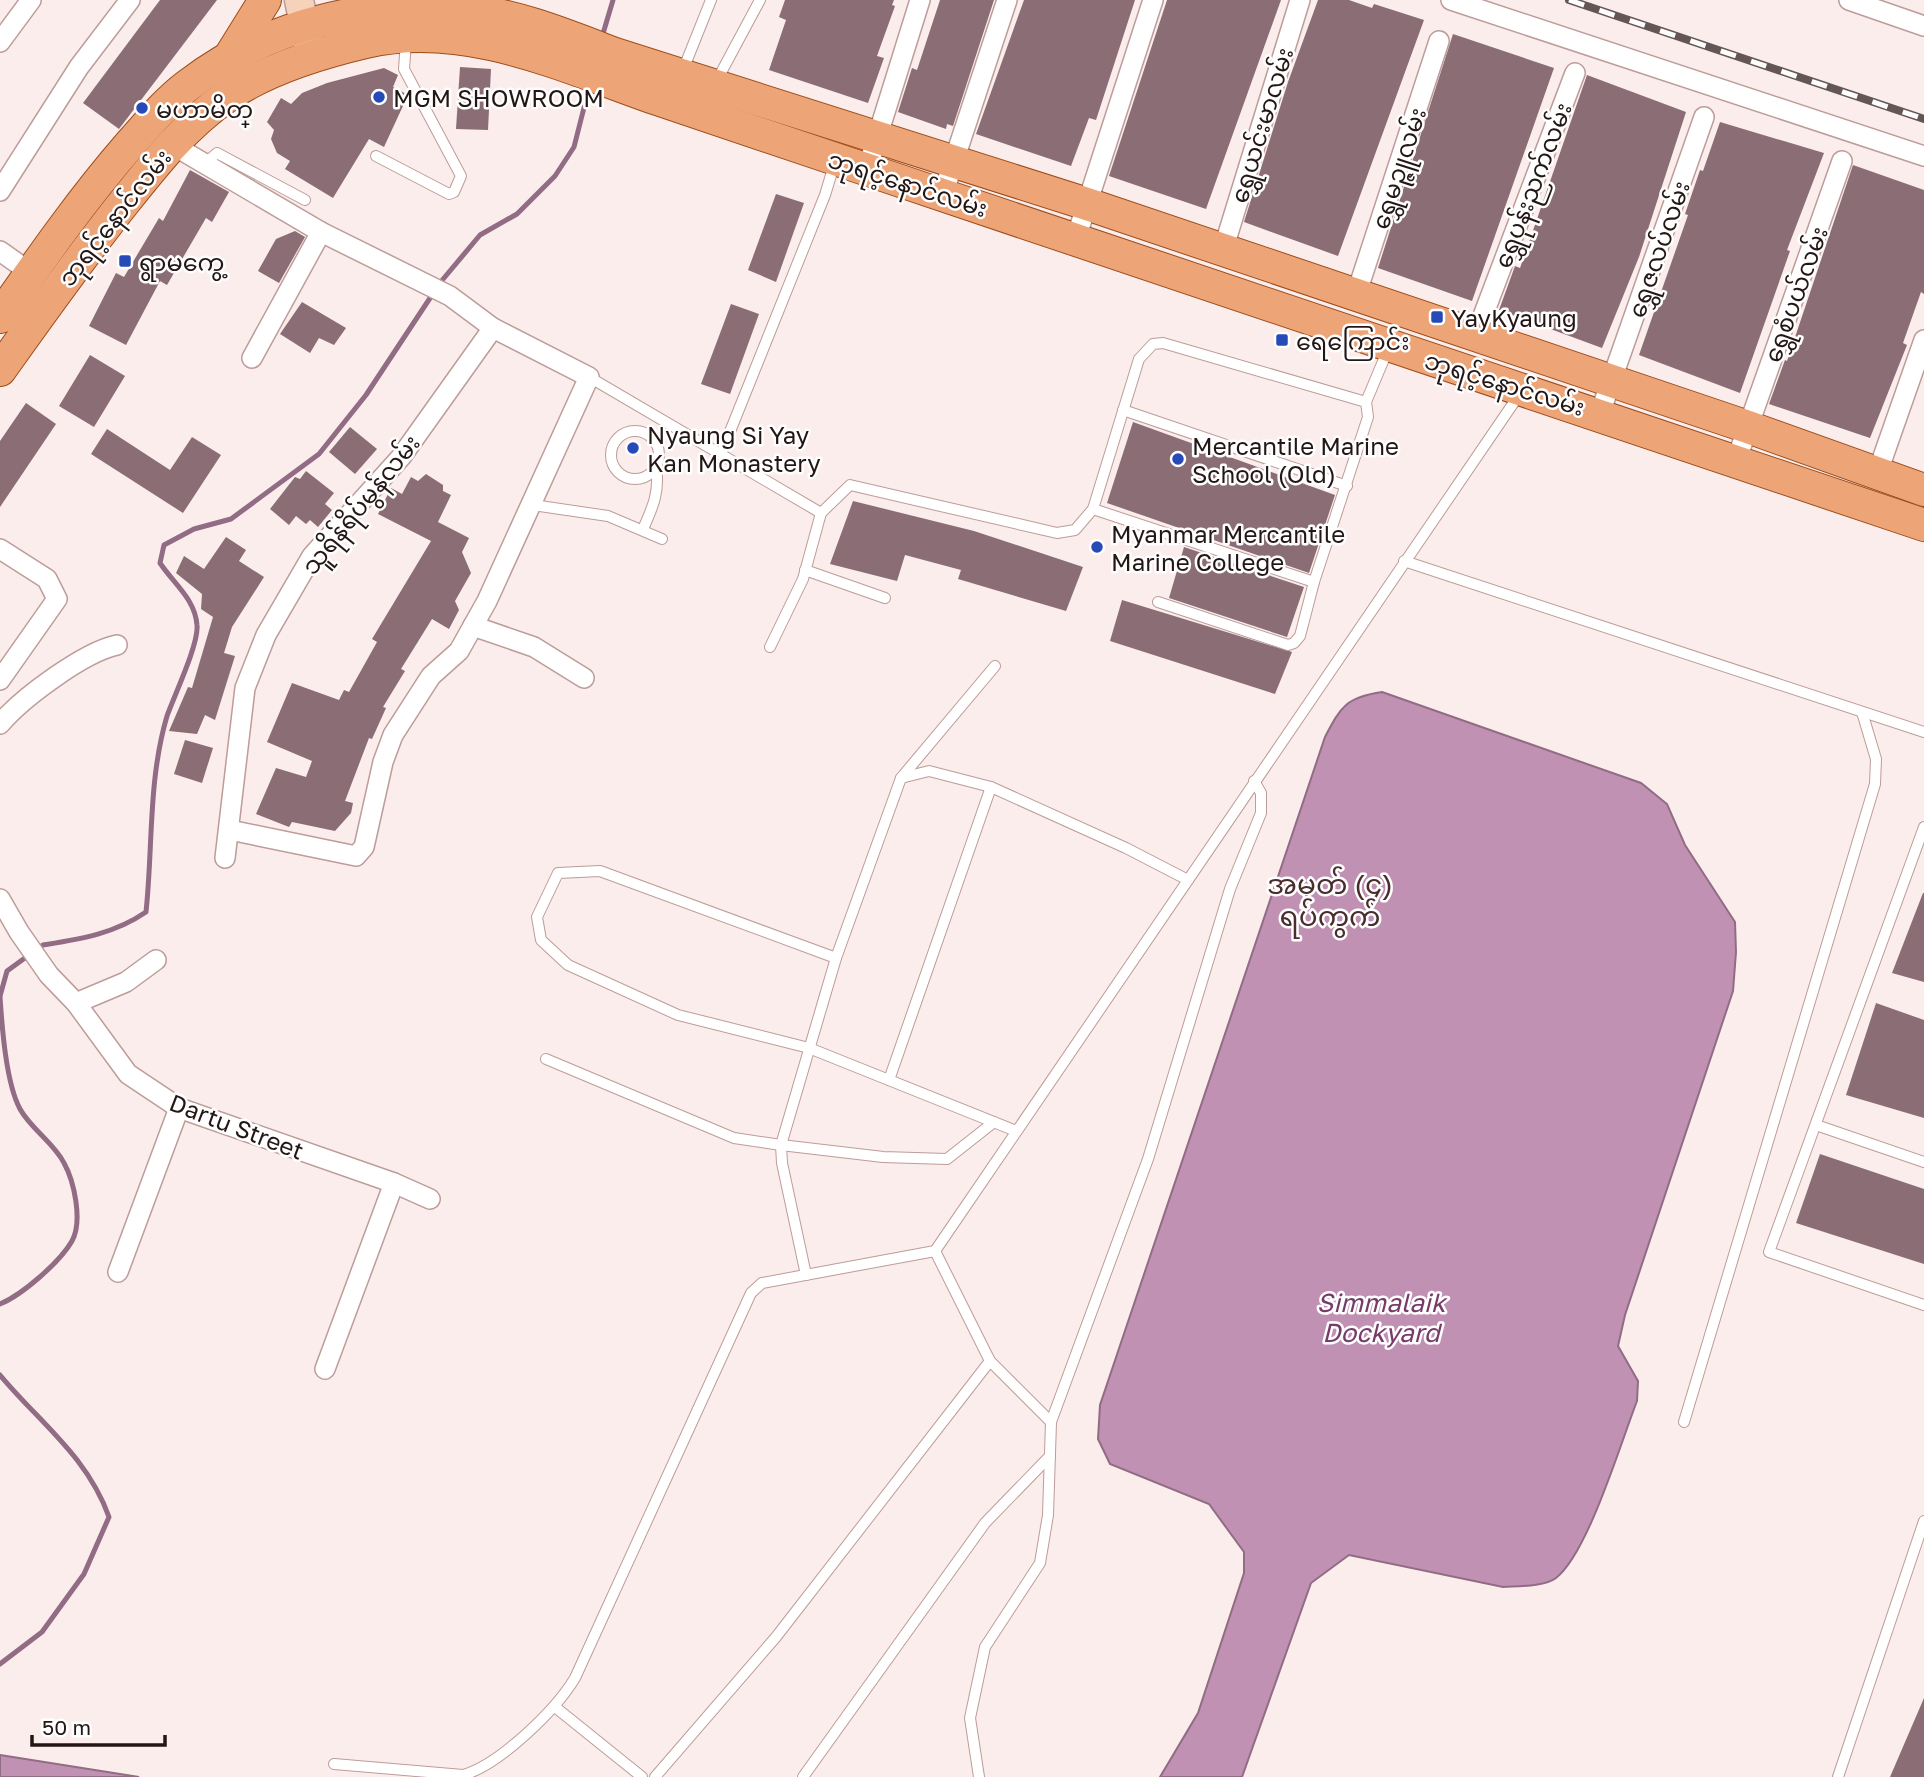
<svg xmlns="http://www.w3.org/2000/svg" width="1924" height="1777" font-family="'Golos Text','Noto Sans Myanmar',sans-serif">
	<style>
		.water { fill: #c091b3; stroke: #916c84; stroke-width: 2 }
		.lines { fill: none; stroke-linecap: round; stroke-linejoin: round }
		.stream { stroke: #916c84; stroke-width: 5 }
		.building { fill: #8a6d75 }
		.service-casing { stroke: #bd9c99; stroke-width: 12 }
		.minor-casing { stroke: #bd9c99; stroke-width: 22 }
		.secondary-casing { stroke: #bd9c99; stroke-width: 31 }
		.primary-casing { stroke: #9e4c1b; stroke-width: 34 }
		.service { stroke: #fff; stroke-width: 10 }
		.minor { stroke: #fff; stroke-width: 19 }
		.secondary { stroke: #f6d2bb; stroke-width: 28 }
		.primary { stroke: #eda577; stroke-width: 32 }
		.rail-casing { stroke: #635655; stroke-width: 8 }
		.rail { stroke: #fefefe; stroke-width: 5; stroke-dasharray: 16; stroke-linecap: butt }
		.poi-dot { fill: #274ab9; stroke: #fefefe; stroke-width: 2.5 }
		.labels { text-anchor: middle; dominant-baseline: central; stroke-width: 5; stroke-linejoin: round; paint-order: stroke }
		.poi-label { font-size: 24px; fill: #231716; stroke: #fefefe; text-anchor: start }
		.street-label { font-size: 24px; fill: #231716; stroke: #fefefe }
		.water-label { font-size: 26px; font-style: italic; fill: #773b69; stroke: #fefefe }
		.quarter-label { font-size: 28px; fill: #482d2c; stroke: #fefefe }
	</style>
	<rect width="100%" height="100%" fill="#fbedec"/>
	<g class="water">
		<path d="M1382,692L1641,783L1667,804L1685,845L1735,922L1736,952L1733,991L1625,1315L1618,1346L1638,1381L1637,1401C1621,1442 1588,1553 1556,1578C1544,1587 1518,1586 1503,1587L1349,1555L1311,1583L1242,1777H1160L1198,1713L1244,1573V1552L1209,1504L1110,1464L1098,1439L1100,1405L1325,737C1341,706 1347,697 1382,692Z"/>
		<path d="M0,1755L139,1777H0Z"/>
	</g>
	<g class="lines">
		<g class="stream">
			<path d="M602,37L613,0"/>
			<path d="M439,284L480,235L517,214L555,176L574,147L590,84"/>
			<path d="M37,949L43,945C80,939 114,934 146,912C153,847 148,780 167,716C174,696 199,644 197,625C195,599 174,584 160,563L164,545L194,529L231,519L319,454L366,395L434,292"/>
			<path d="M0,996L7,971L29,955"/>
			<path d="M0,997C2,1027 6,1083 20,1109C31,1129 54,1143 64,1163C74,1181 83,1221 72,1241C60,1262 22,1295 0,1304"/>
			<path d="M0,1375C40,1423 87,1456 109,1517L84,1574L42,1632L0,1664"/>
		</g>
	</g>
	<g class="building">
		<path d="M160,0H217L119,129L83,103Z"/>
		<path d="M785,0H894L892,5L895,6L877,56L884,58L868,103L769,70L786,20L779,17Z"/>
		<path d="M940,0H994L953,126L947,124L946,129L898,112L912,68L917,70Z"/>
		<path d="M1024,0H1135L1096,120L1089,118L1071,166L976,134Z"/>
		<path d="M1167,0H1281L1206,209L1109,176Z"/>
		<path d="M1318,0H1349L1372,8L1374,4L1424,20L1338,256L1244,222L1288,82Z"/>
		<path d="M1453,34L1554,68L1472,301L1378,268Z"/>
		<path d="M460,67L491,69L488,130L456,129Z"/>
		<path d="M384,68L398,75L393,87L408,95L384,147L369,139L333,198L285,169L290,161L277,153L271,139L274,130L267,122L281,98L291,104L302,93L327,83Z"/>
		<path d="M1587,75L1686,112L1639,257L1602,348L1499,310L1515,266L1520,268Z"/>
		<path d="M1720,122L1824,153L1787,250L1790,251L1740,393L1639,355L1688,215L1685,214L1700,170L1703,171Z"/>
		<path d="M1853,165L1924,190V294L1921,292L1903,343L1907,345L1870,438L1769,404L1785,360L1787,361Z"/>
		<path d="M190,170L229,192L212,222L206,218L167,285L160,281L126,345L89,326L116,273L124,277L159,218L163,221Z"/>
		<path d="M776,194L804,203L776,282L748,270Z"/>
		<path d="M295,231L305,237L279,283L258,271L276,239Z"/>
		<path d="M302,302L346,328L334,345L319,338L310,353L280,334Z"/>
		<path d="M731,304L759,314L730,394L701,384Z"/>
		<path d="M90,355L125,376L94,427L59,406Z"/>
		<path d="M26,403L56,424L0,507V441Z"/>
		<path d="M1133,422L1335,495L1309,573L1107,503Z"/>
		<path d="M350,427L377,449L355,474L329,452Z"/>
		<path d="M107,429L170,470L192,437L221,455L183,513L91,454Z"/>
		<path d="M306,471L334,493L325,504L332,510L318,527L310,520L306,524L296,516L289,525L270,509L295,477L300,479Z"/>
		<path d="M426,474L443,485V491L451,495L438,522L469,538L462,552L471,573L455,601L459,610L449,629L432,619L401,669L405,671L383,707L386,708L372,739L369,738L345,801L353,803L351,813L335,831L292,822L289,827L256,814L276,768L306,777L312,761L267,742L292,683L339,700L344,690L349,692L377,642L372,639L431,541L378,514L391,488L402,494L411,477L418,481Z"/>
		<path d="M853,501L974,531L1083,567L1066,611L958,579L961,570L905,555L897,581L830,564Z"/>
		<path d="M226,537L246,550L239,561L264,577L232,627L224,653L235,656L215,720L205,715L197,734L169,731L188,687L192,688L213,617L201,609L202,594L176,573L184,556L204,569Z"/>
		<path d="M1184,547L1304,587L1287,637L1169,598Z"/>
		<path d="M1122,600L1292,652L1275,694L1110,641Z"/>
		<path d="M185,740L213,748L202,783L174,774Z"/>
		<path d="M1923,893H1924V982L1892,973Z"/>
		<path d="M1876,1003L1924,1020V1118L1846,1095Z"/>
		<path d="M1820,1154L1924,1189V1264L1796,1223Z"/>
		<path d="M1924,1698V1777H1890Z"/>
	</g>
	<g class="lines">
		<defs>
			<g id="service">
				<path d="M683,70L711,0"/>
				<path d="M716,82L760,0"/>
				<path d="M376,156L449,194L454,192L461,176L404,69L406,41"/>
				<path d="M204,164L217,153L305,200"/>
				<path d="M589,377L821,513"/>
				<path d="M1366,402L1389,347"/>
				<path d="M1123,410L1347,486"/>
				<circle cx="635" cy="455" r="24"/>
				<path d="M721,454L825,195L835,162"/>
				<path d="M533,505L608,516L662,539"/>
				<path d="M1093,509L1314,582"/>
				<path d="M643,529C653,507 660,491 656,466"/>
				<path d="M1404,561L1924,732"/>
				<path d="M805,570L885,598"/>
				<path d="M770,647L803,579L821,513L850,485L1057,533L1075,530L1093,509L1139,359L1153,344L1163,343L1366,402L1368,417L1314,582L1300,636L1294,643L1288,645L1158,602"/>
				<path d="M901,778L929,771L991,787L1126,848L1188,880"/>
				<path d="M1924,827L1769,1252L1924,1305"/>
				<path d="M836,958L600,871L558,873L537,917L541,940L568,965L678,1015L809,1048L1016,1131"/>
				<path d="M546,1059L734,1138L781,1145L883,1157L947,1159L994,1122"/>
				<path d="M889,1080L991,787"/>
				<path d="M1816,1125L1924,1162"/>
				<path d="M935,1251L990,1361L1051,1422"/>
				<path d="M806,1275L782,1163L781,1145L836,958L901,778L995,666"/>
				<path d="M1684,1422L1875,784L1876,759L1862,712"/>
				<path d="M555,1707L642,1777"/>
				<path d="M334,1764L463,1775C499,1765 555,1711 575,1678L751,1293L762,1283L935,1251L1521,392"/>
				<path d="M655,1777L776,1637L990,1361"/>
				<path d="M803,1777L985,1523L1050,1456"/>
				<path d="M979,1777L970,1718L985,1647L1040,1563L1048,1515L1051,1422L1148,1159L1230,889L1261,813V793L1254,781"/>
				<path d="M1838,1777L1924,1521"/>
			</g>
			<g id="minor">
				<path d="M1451,0L1924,156"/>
				<path d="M1849,0L1924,26"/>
				<path d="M0,42L31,0"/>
				<path d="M171,144L321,232L450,296L493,328L589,377L487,601L459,651L431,676L393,735L383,762L364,847L356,856L230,830"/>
				<path d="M867,170L920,0"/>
				<path d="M0,191L79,67L130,0"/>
				<path d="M943,194L1007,0"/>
				<path d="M1076,238L1153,0"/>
				<path d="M1223,250L1300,0"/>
				<path d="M0,251L31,273"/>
				<path d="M1356,295L1439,41"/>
				<path d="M1475,337L1575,73"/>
				<path d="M252,358L321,232"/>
				<path d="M1600,413L1704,117"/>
				<path d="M1736,461L1842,161"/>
				<path d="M1877,474L1924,340"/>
				<path d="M0,549L47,579L57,599L0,680"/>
				<path d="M473,626L534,647L584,678"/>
				<path d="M0,724C22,698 84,652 117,645"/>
				<path d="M225,858L245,688L266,635L312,556L401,457L493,328"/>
				<path d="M0,899L19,932L49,975L76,1003L128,1074L179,1108L394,1183L430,1199"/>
				<path d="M76,1003L126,982L156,960"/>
				<path d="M118,1272L179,1108"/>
				<path d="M325,1369L394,1183"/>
			</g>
			<path id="secondary" d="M299,0L309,48"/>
			<g id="primary">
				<path d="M229,58L265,0"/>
				<path d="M0,317C41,258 83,198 131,143C149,123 166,102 187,86C266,25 369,0 467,10C517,15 568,36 615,54L1087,204L1748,427L1924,490"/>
				<path d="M0,370C40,314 79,259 122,205C153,166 184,126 226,97C266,69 319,53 366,42C466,19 565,67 657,99C725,122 793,145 862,168C1216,286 1570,404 1924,525"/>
			</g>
		</defs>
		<use href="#service" class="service-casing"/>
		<use href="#minor" class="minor-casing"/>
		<use href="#secondary" class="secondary-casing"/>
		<use href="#primary" class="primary-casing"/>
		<use href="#service" class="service"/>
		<use href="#minor" class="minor"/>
		<use href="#secondary" class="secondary"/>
		<use href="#primary" class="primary"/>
		<defs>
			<path id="rail" d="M1569,0L1924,119"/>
		</defs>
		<use href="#rail" class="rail-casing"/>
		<use href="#rail" class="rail"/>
	</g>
	<g class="poi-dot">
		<circle cx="379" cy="97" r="7"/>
		<circle cx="142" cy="108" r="7"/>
		<rect x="118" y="254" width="14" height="14" rx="3.5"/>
		<rect x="1430" y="310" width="14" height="14" rx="3.5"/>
		<rect x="1275" y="333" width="14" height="14" rx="3.5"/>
		<circle cx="633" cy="448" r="7"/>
		<circle cx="1178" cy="459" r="7"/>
		<circle cx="1097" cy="547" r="7"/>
	</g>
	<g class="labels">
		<g class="poi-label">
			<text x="393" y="97">MGM SHOWROOM</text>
			<text x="156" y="108">မဟာမိတ္</text>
			<text x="139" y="261">ရွာမကွေ့</text>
			<text x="1451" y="317">YayKyaung</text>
			<text x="1296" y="340">ရေကြောင်း</text>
			<text x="647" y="434">Nyaung Si Yay<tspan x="647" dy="28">Kan Monastery</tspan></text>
			<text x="1192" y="445">Mercantile Marine<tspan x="1192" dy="28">School (Old)</tspan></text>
			<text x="1111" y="533">Myanmar Mercantile<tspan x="1111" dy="28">Marine College</tspan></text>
		</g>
		<g class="street-label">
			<text transform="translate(1261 125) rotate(-73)">ရွှေယင်းမာလမ်း</text>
			<text transform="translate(1398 168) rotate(-72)">ရွှေမဉ္ဇူလမ်း</text>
			<text transform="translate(908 183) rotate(18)">ဘုရင့်နောင်လမ်း</text>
			<text transform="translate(1532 185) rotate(-69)">ရွှေပုန်းညက်လမ်း</text>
			<text transform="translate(114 217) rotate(-52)">ဘုရင့်နောင်လမ်း</text>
			<text transform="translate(1658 249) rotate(-71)">ရွှေဇလပ်လမ်း</text>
			<text transform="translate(1795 294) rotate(-70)">ရွှေစံပယ်လမ်း</text>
			<text transform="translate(1505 383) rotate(17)">ဘုရင့်နောင်လမ်း</text>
			<text transform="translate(360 504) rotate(-51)">သူရိန်ရိပ်မွန်လမ်း</text>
			<text transform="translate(237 1126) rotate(21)">Dartu Street</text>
		</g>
		<g class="water-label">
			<text x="1381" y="1302">Simmalaik<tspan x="1381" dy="30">Dockyard</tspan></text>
		</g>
		<g class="quarter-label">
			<text x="1330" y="883">အမှတ် (၄)<tspan x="1330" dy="32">ရပ်ကွက်</tspan></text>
		</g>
	</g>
	<path d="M32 1735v10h133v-10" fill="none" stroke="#231716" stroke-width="3.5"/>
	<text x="42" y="1735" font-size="21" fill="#231716" stroke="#fefefe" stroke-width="5" paint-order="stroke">50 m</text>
</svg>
